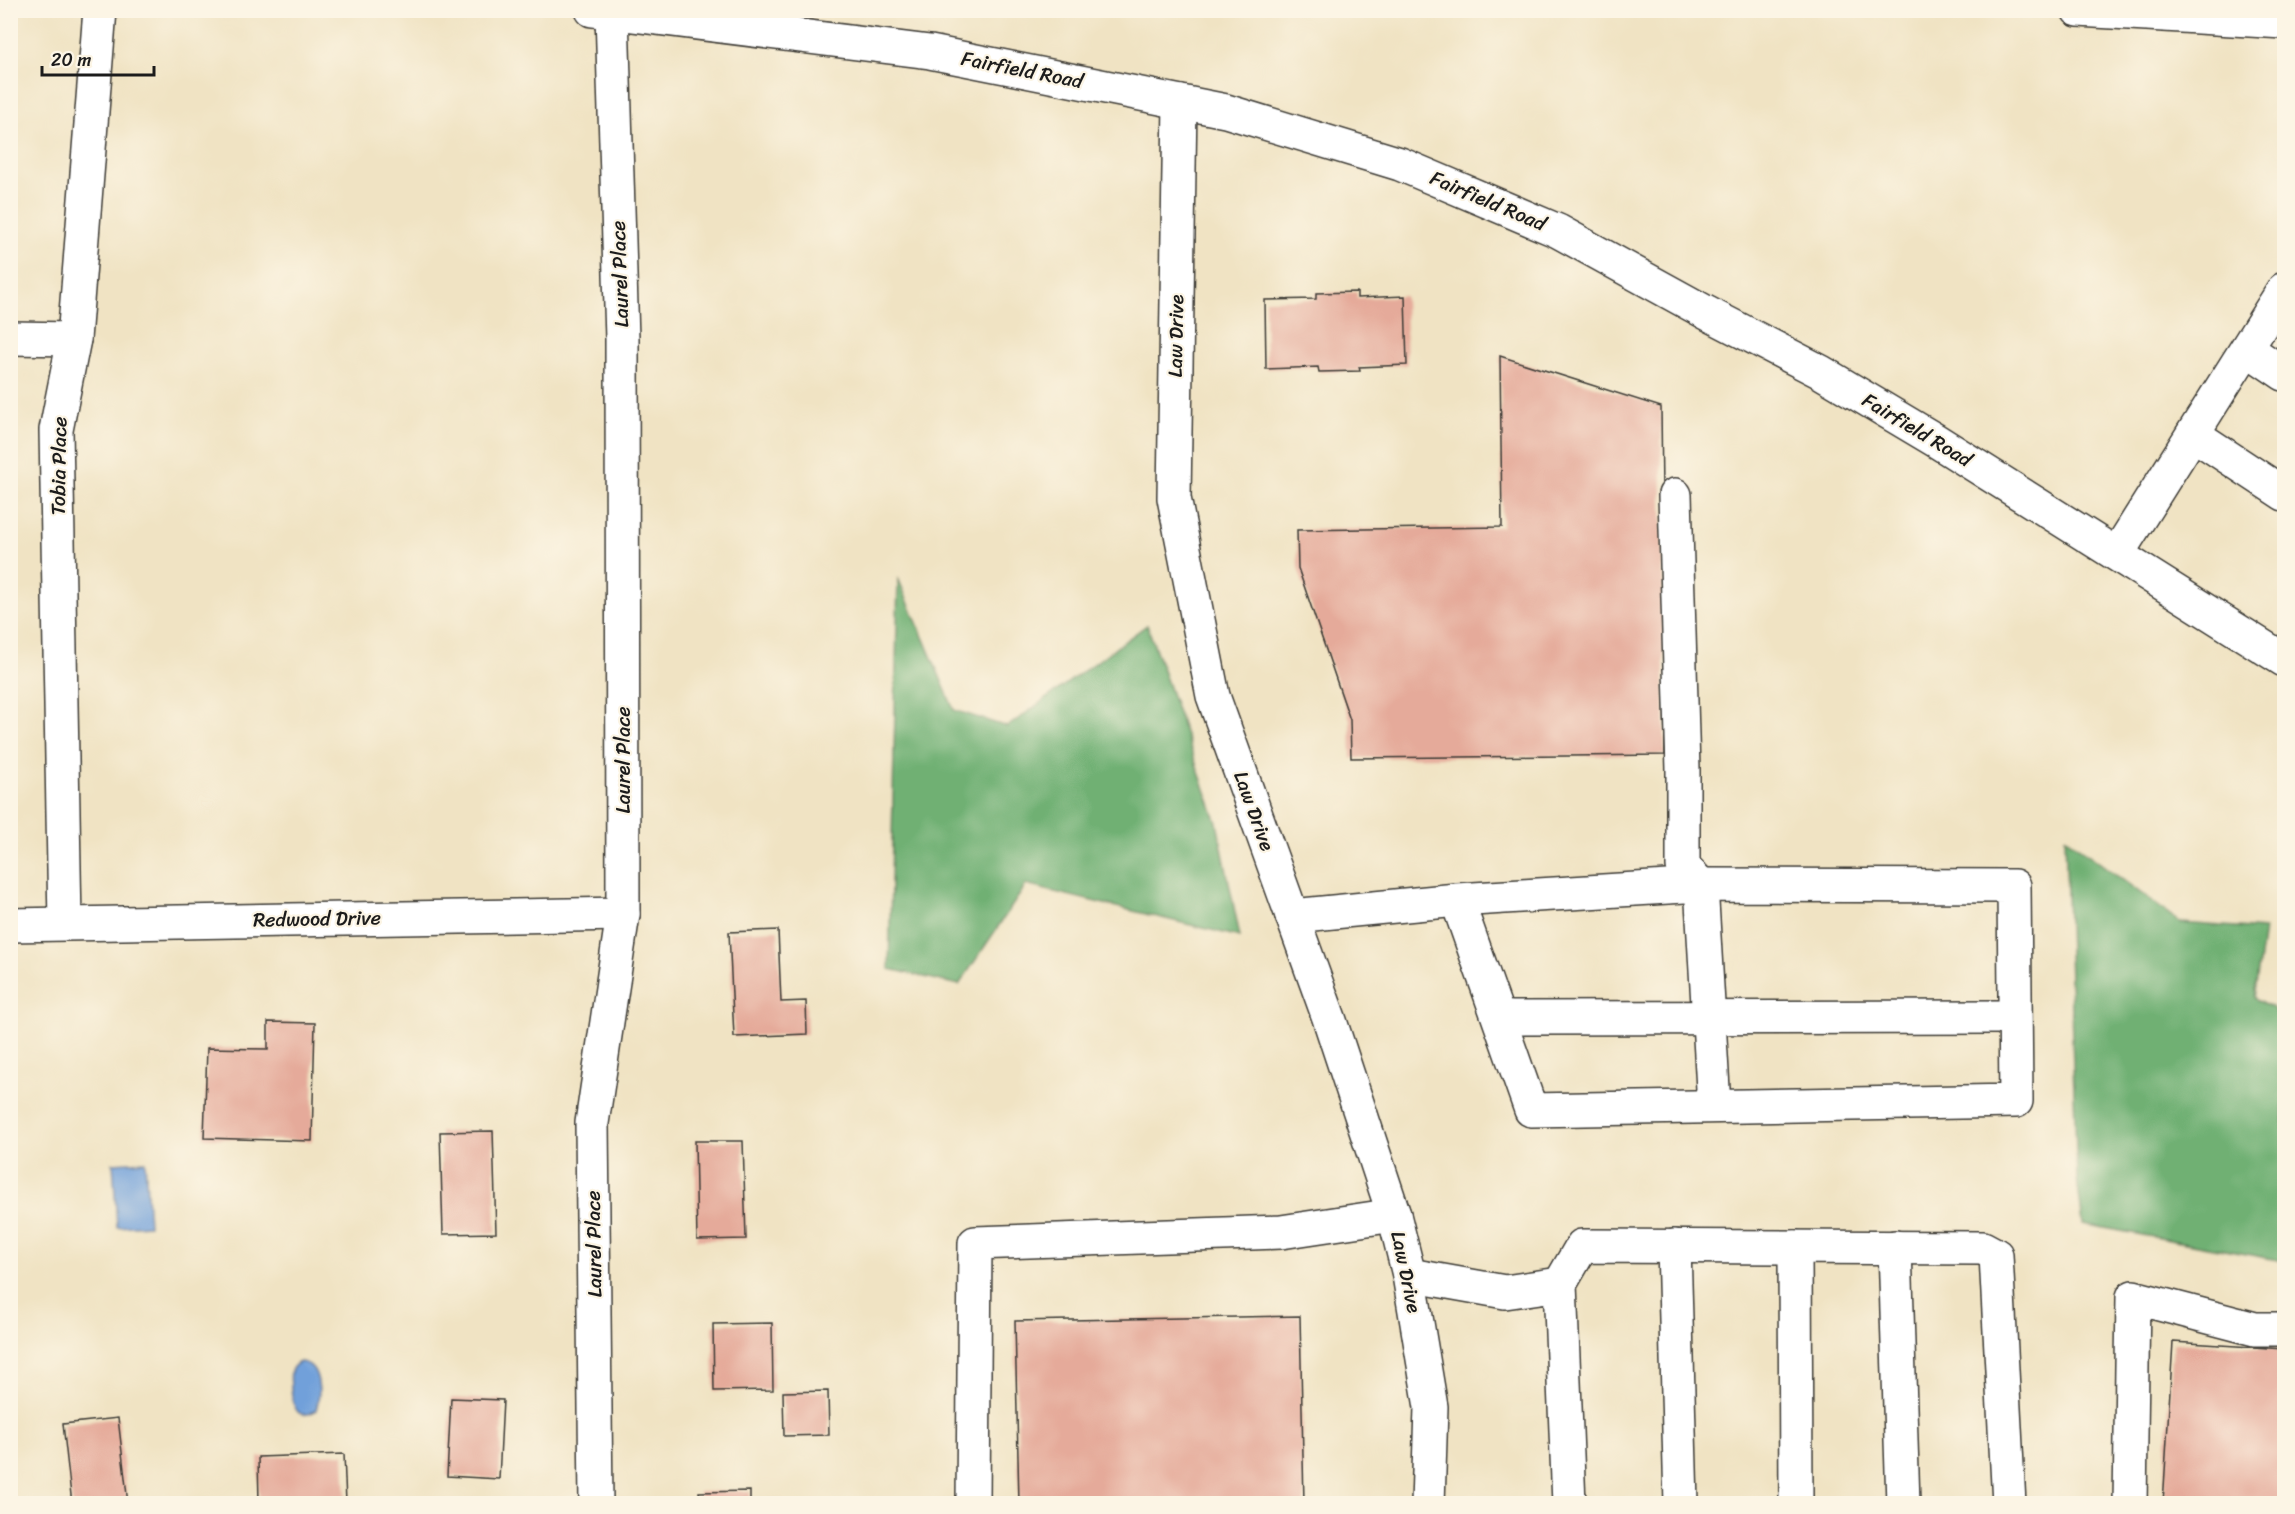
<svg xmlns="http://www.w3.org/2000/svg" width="2295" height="1514" font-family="Sriracha,sans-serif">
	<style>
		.forest { fill: #6fb073; stroke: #466648; stroke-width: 1.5 }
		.water { fill: #71a0da; stroke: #465e7b; stroke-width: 1.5 }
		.building { fill: #e5aa9a }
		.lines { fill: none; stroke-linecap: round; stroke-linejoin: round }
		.minor-casing { stroke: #3c3a35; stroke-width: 36 }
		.highway-casing { stroke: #3c3a35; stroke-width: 36 }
		.minor { stroke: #fff; stroke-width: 33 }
		.highway { stroke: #fff; stroke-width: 33 }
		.labels { text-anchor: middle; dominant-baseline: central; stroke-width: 4.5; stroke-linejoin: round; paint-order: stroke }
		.street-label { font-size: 20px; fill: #1c1c1c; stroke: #fcf5e5 }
	</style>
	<rect width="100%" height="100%" fill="#fcf5e5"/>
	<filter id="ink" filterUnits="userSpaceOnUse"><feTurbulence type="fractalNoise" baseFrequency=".0167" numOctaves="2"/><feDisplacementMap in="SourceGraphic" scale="12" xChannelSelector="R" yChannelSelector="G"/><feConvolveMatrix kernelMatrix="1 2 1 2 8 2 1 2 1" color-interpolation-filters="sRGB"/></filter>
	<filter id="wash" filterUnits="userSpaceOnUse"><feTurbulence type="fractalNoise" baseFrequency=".008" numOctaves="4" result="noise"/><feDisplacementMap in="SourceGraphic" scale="24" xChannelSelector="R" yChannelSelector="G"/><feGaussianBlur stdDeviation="1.35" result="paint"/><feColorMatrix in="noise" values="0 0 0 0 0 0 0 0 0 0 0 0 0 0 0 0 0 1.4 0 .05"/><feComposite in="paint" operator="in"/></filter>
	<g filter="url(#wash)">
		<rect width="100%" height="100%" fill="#f0e3c3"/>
		<g class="forest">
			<path d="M898,578L954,710L1007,727L1147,625L1217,823L1240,937L1026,885L959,985L889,969Z"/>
			<path d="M2065,837L2181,923L2264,929L2254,998L2271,1007L2284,1021V1261L2083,1224L2077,1178Z"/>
		</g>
		<g class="water">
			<path d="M145,1161L149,1225L117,1227L113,1163Z"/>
			<path d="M300,1362C321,1363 321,1394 316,1410C296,1423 293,1405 291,1389C291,1382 289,1374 292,1369C294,1365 296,1364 300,1362Z"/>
		</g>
		<g id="blocks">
			<g class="building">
				<path d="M1357,292V298L1405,296L1407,365L1359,367L1360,371L1319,372L1318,367L1266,369L1265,300L1316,299V293Z"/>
				<path d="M1500,356L1661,407L1665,755L1351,758L1350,720L1298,568L1297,530L1502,527Z"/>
				<path d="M778,930L781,1002L806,1001L807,1034L734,1037L729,932Z"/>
				<path d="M268,1022L315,1023L312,1141L204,1138L207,1048L268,1049Z"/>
				<path d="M493,1131L496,1233L443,1234L440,1132Z"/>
				<path d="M695,1141H743L746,1239L697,1240Z"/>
				<path d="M1300,1316L1304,1504H1019L1015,1321Z"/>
				<path d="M772,1323L773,1390L714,1391L713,1324Z"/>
				<path d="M2173,1342L2284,1349V1504H2163Z"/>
				<path d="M828,1391L829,1435L784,1436L783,1392Z"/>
				<path d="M451,1398L503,1400L499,1479L447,1476Z"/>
				<path d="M118,1418L128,1504H72L63,1424Z"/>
				<path d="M344,1454L346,1503L259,1504L258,1457Z"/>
				<path d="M750,1491V1504H700L699,1492Z"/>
			</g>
		</g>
	</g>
	<g filter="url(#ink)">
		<use href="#blocks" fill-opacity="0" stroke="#3c3a35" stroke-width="1.5"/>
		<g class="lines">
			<defs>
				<g id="minor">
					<path d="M592,10L930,52L1226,111L1400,164L1558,231L1707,313L1821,372L1935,440L2284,660"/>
					<path d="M1180,102L1174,498L1213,696L1329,1018L1394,1215L1409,1275L1431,1407L1428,1504"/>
					<path d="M10,338L74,339"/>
					<path d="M2247,349L2284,374"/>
					<path d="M2193,434L2284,494"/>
					<path d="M1675,495L1683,770V866L1701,885L1714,1106"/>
					<path d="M2117,554L2284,289"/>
					<path d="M1292,916L1457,900L1531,1110L2016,1101L2014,886L1701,885L1457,900"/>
					<path d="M65,923L56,430L74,339L100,10"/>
					<path d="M10,925L623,914"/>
					<path d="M1500,1018L2014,1017"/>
					<path d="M1674,1246L1681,1504"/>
					<path d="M1795,1247L1796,1504"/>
					<path d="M1895,1247L1903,1504"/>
					<path d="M1409,1275L1505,1292L1560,1284"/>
					<path d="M596,1504L592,1123L623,914L622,339L612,14"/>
					<path d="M973,1504L975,1243L1281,1232L1394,1215"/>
					<path d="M1569,1504L1560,1284L1582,1246L1983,1248L1996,1255L2009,1504"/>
					<path d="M2130,1504L2133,1297L2255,1329H2284"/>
				</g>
				<path id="highway" d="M2078,10L2284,22"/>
			</defs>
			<use href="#minor" class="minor-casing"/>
			<use href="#highway" class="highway-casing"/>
			<use href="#minor" class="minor"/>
			<use href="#highway" class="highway"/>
		</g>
	</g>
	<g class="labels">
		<g class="street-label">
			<text transform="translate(1022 70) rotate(11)">Fairfield Road</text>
			<text transform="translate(1488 201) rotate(23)">Fairfield Road</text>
			<text transform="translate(620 274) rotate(-92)">Laurel Place</text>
			<text transform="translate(1176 336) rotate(-89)">Law Drive</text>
			<text transform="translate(1917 430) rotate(31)">Fairfield Road</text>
			<text transform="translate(59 466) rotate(-89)">Tobia Place</text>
			<text transform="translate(623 760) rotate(-90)">Laurel Place</text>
			<text transform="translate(1254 811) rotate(70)">Law Drive</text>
			<text transform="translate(317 919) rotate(-1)">Redwood Drive</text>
			<text transform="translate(594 1244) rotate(-91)">Laurel Place</text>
			<text transform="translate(1406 1272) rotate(78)">Law Drive</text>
		</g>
	</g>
	<rect width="2295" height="1514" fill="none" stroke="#fcf5e5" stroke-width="36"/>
	<path d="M42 66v9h112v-9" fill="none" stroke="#1c1c1c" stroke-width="3"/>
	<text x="51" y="66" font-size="18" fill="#1c1c1c" stroke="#fcf5e5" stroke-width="4.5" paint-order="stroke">20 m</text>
</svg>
